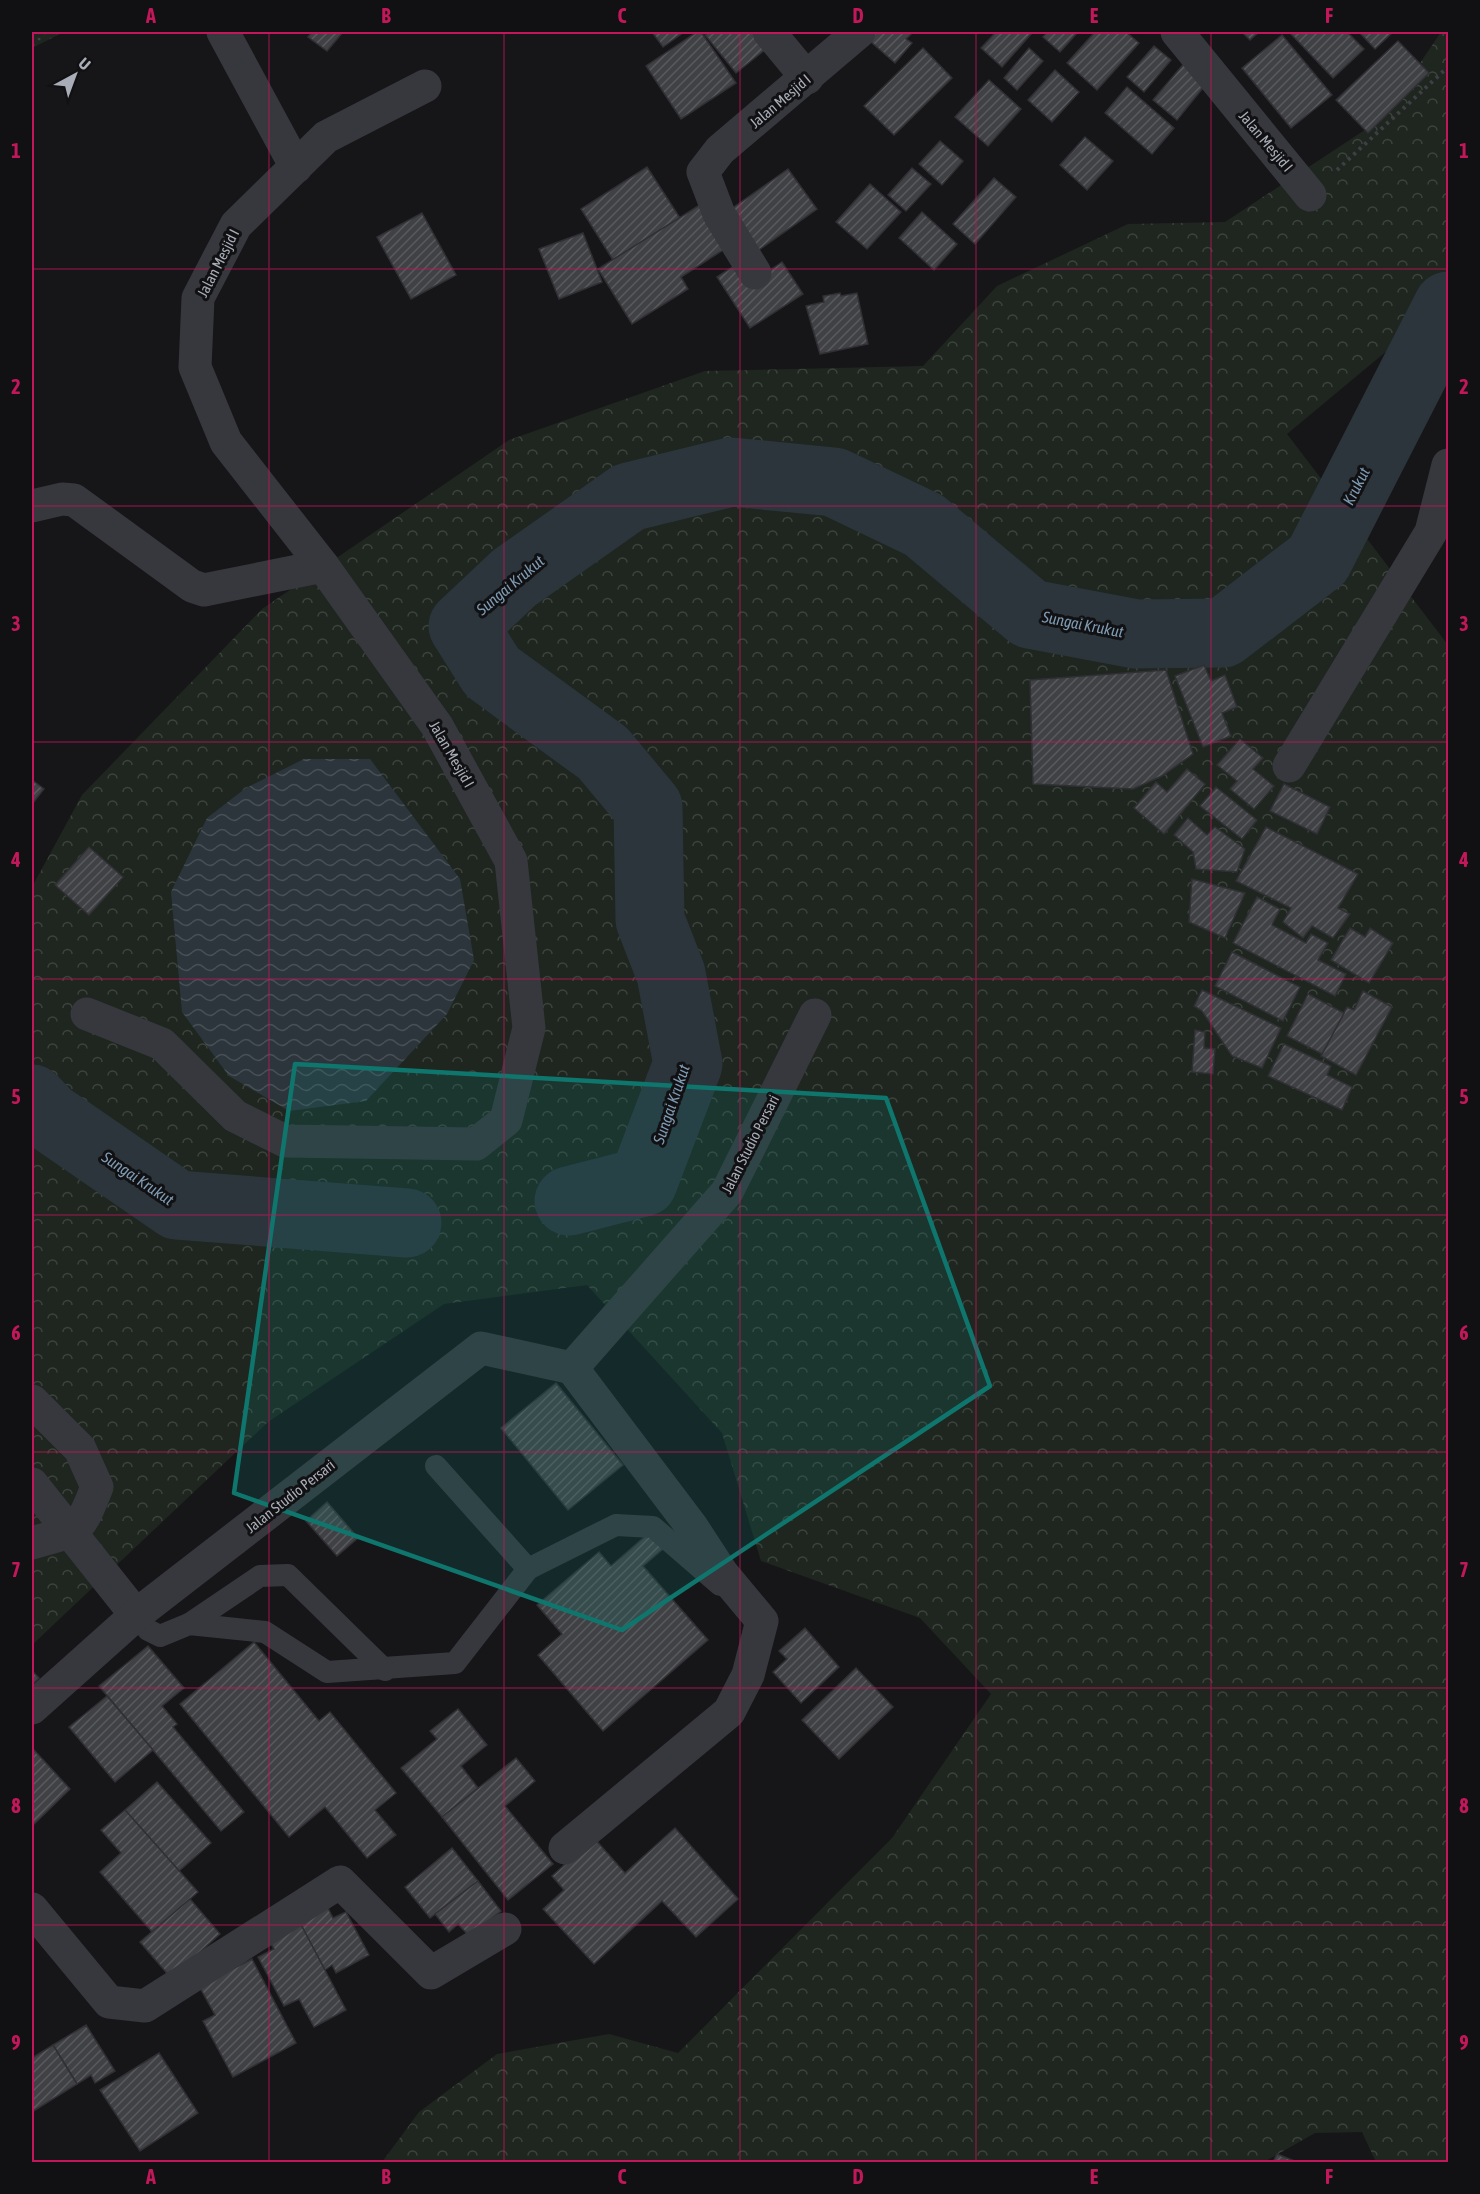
<svg xmlns="http://www.w3.org/2000/svg" width="1480" height="2194" font-family="'Asap Condensed',sans-serif">
	<style>
		.grass { fill: url(#grass-dots) }
		.forest { fill: url(#forest-crowns) }
		.water { fill: url(#water-waves) }
		.lines { fill: none; stroke-linecap: round; stroke-linejoin: round }
		.river { stroke: #2c353c; stroke-width: 69 }
		.building { fill: url(#building-hatch); stroke: #303034; stroke-width: 1.5 }
		.path { stroke: #3d3f44; stroke-width: 4; stroke-dasharray: 3 4.5; stroke-linecap: butt }
		.lane { stroke: #37383d; stroke-width: 22 }
		.street { stroke: #37383d; stroke-width: 33 }
		.marked { fill: #0f766e; fill-opacity: 0.2; stroke: #0f766e; stroke-width: 4.5; stroke-linejoin: round }
		.grid { fill: none; stroke: #c2185b; stroke-width: 1.5; stroke-opacity: 0.55 }
		.labels { text-anchor: middle; dominant-baseline: central; stroke-width: 6; stroke-linejoin: round; paint-order: stroke }
		.street-label { font-size: 15px; fill: #a8adb8; stroke: #111113 }
		.water-label { font-size: 16px; font-style: italic; fill: #7f9bb3; stroke: #111113 }
		.neatline { fill: none; stroke: #c2185b; stroke-width: 2 }
		.grid-label { font-size: 20px; text-anchor: middle; font-weight: bold; fill: #c2185b }
	</style>
	<defs>
		<pattern id="grass-dots" width="8" height="8" patternUnits="userSpaceOnUse" patternTransform="scale(1.5)"><rect width="8" height="8" fill="#1e261f"/><path d="M2 2h.1M6 6h.1" fill="none" stroke="#3c433d" stroke-width="1.8" stroke-linecap="round"/></pattern>
		<pattern id="forest-crowns" width="20" height="18" patternUnits="userSpaceOnUse" patternTransform="scale(1.5)"><rect width="20" height="18" fill="#1e261f"/><path d="M2 6a3 3 0 1 1 6 0M12 15a3 3 0 1 1 6 0" fill="none" stroke="#3c433d"/></pattern>
		<pattern id="water-waves" width="16" height="10" patternUnits="userSpaceOnUse" patternTransform="scale(1.5)"><rect width="16" height="10" fill="#2c353c"/><path d="M0 5q4-4 8 0t8 0" fill="none" stroke="#485056"/></pattern>
		<pattern id="building-hatch" width="6" height="6" patternUnits="userSpaceOnUse" patternTransform="scale(1.5)"><rect width="6" height="6" fill="#404145"/><path d="M-1 1l2-2M0 6l6-6M5 7l2-2" fill="none" stroke="#595a5e"/></pattern>
	</defs>
	<rect width="100%" height="100%" fill="#161618"/>
	<path class="grass" d="M32,32H64L32,48Z"/>
	<path class="forest" d="M1441,32H1448V300L1287,434L1448,645V2162H1376L1362,2132L1315,2133L1264,2162H382L419,2112L497,2054L609,2034L678,2053L892,1838L991,1694L920,1618L761,1561L722,1433L587,1285L444,1304L268,1422L32,1645V887L82,795L262,609L509,440L705,371L923,366L997,286L1128,224L1225,222L1383,118Z"/>
	<path class="water" d="M304,759H370L460,879L474,960L447,1014L366,1101L289,1111L229,1076L182,1012L171,892L207,818L246,788Z"/>
	<g class="lines">
		<g class="river">
			<path d="M32,1099L48,1116L177,1205L407,1223"/>
			<path d="M569,1201L643,1182L688,1064L671,974L650,920L648,807L603,753L492,672L463,626L514,578L629,497L731,472L834,482L924,525L1030,614L1136,634L1223,633L1318,560L1448,306"/>
		</g>
	</g>
	<g class="building">
		<path d="M312,32H343L327,51L308,37Z"/>
		<path d="M652,32H684L663,47Z"/>
		<path d="M697,32H701L736,83L681,119L646,66Z"/>
		<path d="M709,32H769L776,41L736,73L705,35Z"/>
		<path d="M865,32H913L906,39L912,43L895,63L862,34Z"/>
		<path d="M996,32H1029L1031,34L1002,67L981,48Z"/>
		<path d="M1048,32H1078L1060,52L1043,37Z"/>
		<path d="M1095,32H1126L1139,43L1097,90L1067,63Z"/>
		<path d="M1242,32H1259L1250,40Z"/>
		<path d="M1293,32H1347L1364,49L1333,78L1291,34Z"/>
		<path d="M1359,32H1393L1375,49Z"/>
		<path d="M1282,35L1332,95L1291,128L1242,68Z"/>
		<path d="M1398,41L1429,73L1368,133L1336,100Z"/>
		<path d="M1154,46L1171,60L1144,92L1127,77Z"/>
		<path d="M923,48L952,78L894,135L864,106Z"/>
		<path d="M1029,48L1043,61L1017,90L1004,78Z"/>
		<path d="M1187,60L1210,79L1177,120L1153,100Z"/>
		<path d="M1055,70L1079,92L1052,122L1028,100Z"/>
		<path d="M989,80L1021,109L988,146L955,117Z"/>
		<path d="M1127,87L1174,128L1152,154L1105,113Z"/>
		<path d="M1085,137L1113,161L1087,190L1060,165Z"/>
		<path d="M940,141L963,161L942,185L919,164Z"/>
		<path d="M647,167L680,218L613,260L581,209Z"/>
		<path d="M912,168L931,184L906,211L888,195Z"/>
		<path d="M788,169L817,209L756,252L727,212Z"/>
		<path d="M994,178L1016,197L975,244L953,224Z"/>
		<path d="M870,184L901,212L867,249L836,222Z"/>
		<path d="M706,201L734,243L681,277L688,289L632,324L598,269Z"/>
		<path d="M922,212L957,244L934,270L899,238Z"/>
		<path d="M422,213L456,275L411,299L377,237Z"/>
		<path d="M583,233L602,282L559,299L539,249Z"/>
		<path d="M782,262L803,294L750,328L717,277L737,264L750,284Z"/>
		<path d="M840,293L841,296L857,293L868,344L820,354L806,306L824,302L823,296Z"/>
		<path d="M1204,665L1211,681L1225,675L1237,707L1222,713L1231,736L1203,747L1175,676Z"/>
		<path d="M1166,670L1193,754L1162,776L1133,789L1033,784L1030,680Z"/>
		<path d="M1240,739L1263,758L1253,769L1274,786L1254,809L1230,789L1237,781L1217,765Z"/>
		<path d="M1187,769L1205,784L1164,834L1134,808L1156,782L1167,792Z"/>
		<path d="M32,780L44,789L32,804Z"/>
		<path d="M1284,784L1330,807L1317,834L1270,811Z"/>
		<path d="M1216,787L1257,820L1242,839L1200,806Z"/>
		<path d="M1188,818L1207,835L1215,827L1245,849L1237,872L1196,869L1193,852L1174,835Z"/>
		<path d="M1266,827L1358,874L1338,908L1350,914L1333,938L1312,926L1303,938L1283,922L1291,908L1236,881Z"/>
		<path d="M89,847L123,877L89,915L55,885Z"/>
		<path d="M1192,879L1245,893L1225,938L1189,922Z"/>
		<path d="M1257,897L1280,909L1272,925L1306,943L1311,934L1328,943L1318,960L1346,974L1335,996L1233,943Z"/>
		<path d="M1350,928L1365,937L1370,928L1393,943L1369,983L1331,960Z"/>
		<path d="M1232,952L1300,987L1283,1021L1215,986Z"/>
		<path d="M1202,990L1281,1028L1262,1068L1232,1056L1202,1011L1194,1006Z"/>
		<path d="M1363,991L1392,1007L1356,1075L1321,1056L1347,1007L1354,1010Z"/>
		<path d="M1308,994L1344,1013L1322,1054L1287,1036Z"/>
		<path d="M1195,1030L1205,1032L1204,1048L1215,1049L1213,1074L1192,1072Z"/>
		<path d="M1284,1044L1331,1066L1327,1075L1352,1087L1342,1110L1268,1076Z"/>
		<path d="M556,1383L623,1465L568,1510L501,1428Z"/>
		<path d="M327,1502L358,1538L337,1556L306,1521Z"/>
		<path d="M649,1533L663,1549L643,1566L708,1640L603,1731L538,1655L562,1634L537,1605L599,1552L611,1566Z"/>
		<path d="M805,1628L839,1667L801,1703L773,1672L787,1659L779,1651Z"/>
		<path d="M254,1642L319,1721L330,1712L396,1793L375,1810L396,1835L367,1858L325,1807L289,1837L180,1704Z"/>
		<path d="M148,1646L184,1688L162,1706L177,1724L173,1727L244,1812L221,1831L99,1686Z"/>
		<path d="M856,1668L893,1707L839,1759L802,1720Z"/>
		<path d="M32,1671L39,1678L32,1685Z"/>
		<path d="M107,1696L153,1750L115,1782L69,1727Z"/>
		<path d="M458,1709L487,1745L461,1766L478,1788L442,1817L401,1768L437,1739L430,1731Z"/>
		<path d="M34,1750L70,1789L32,1826V1752Z"/>
		<path d="M516,1758L535,1781L505,1806L553,1864L508,1900L442,1817Z"/>
		<path d="M157,1782L211,1843L179,1871L125,1810Z"/>
		<path d="M125,1810L198,1892L152,1932L100,1872L121,1853L101,1830Z"/>
		<path d="M675,1828L738,1899L696,1937L662,1901L594,1964L543,1909L564,1890L552,1876L594,1838L625,1873Z"/>
		<path d="M452,1848L478,1881L430,1918L405,1887Z"/>
		<path d="M478,1881L501,1911L469,1936L458,1924L449,1932L435,1914Z"/>
		<path d="M190,1899L220,1934L171,1978L140,1942Z"/>
		<path d="M327,1906L333,1918L346,1912L369,1955L336,1973L332,1965L325,1970L299,1921Z"/>
		<path d="M299,1921L346,2010L314,2027L299,1999L284,2006L258,1957L274,1949L267,1937Z"/>
		<path d="M252,1959L296,2043L233,2077L203,2021L215,2015L199,1986Z"/>
		<path d="M86,2025L115,2071L95,2083L91,2075L77,2084L53,2045Z"/>
		<path d="M53,2045L77,2084L32,2112V2058Z"/>
		<path d="M159,2053L198,2113L140,2151L100,2090Z"/>
		<path d="M1277,2154L1297,2162H1273Z"/>
	</g>
	<g class="lines">
		<path class="path" d="M1337,170L1448,67"/>
		<g class="lane">
			<path d="M436,1466L528,1569"/>
			<path d="M136,1615L148,1630L160,1636L189,1624L265,1632L327,1672L455,1663L528,1569L616,1525L653,1527L720,1585"/>
			<path d="M189,1624L260,1576L288,1575L385,1670"/>
		</g>
		<g class="street">
			<path d="M223,32L296,167"/>
			<path d="M769,32L807,78"/>
			<path d="M1177,32L1310,195"/>
			<path d="M755,273L719,214L703,172L720,150L859,32"/>
			<path d="M32,506L62,499L74,500L192,586L204,590L323,566"/>
			<path d="M1289,766L1431,532L1448,465"/>
			<path d="M87,1014L162,1044L235,1116L285,1141L476,1144L506,1120L529,1028L511,861L437,726L323,566L226,442L195,367L198,298L236,225L326,137L425,86"/>
			<path d="M32,1401L80,1449L97,1487C78,1535 80,1529 32,1543"/>
			<path d="M32,1484L136,1615"/>
			<path d="M32,1708L136,1615L481,1348L572,1368L727,1192L815,1015"/>
			<path d="M565,1848L729,1712L748,1675L762,1621L722,1573L692,1527L572,1368"/>
			<path d="M32,1909L109,2002L145,2006L340,1882L431,1973L505,1929"/>
		</g>
	</g>
	<path class="marked" d="M295,1064L886,1098L990,1386L622,1630L234,1493Z"/>
	<path class="grid" d="M269,32V2162M504,32V2162M740,32V2162M976,32V2162M1211,32V2162M32,269H1448M32,506H1448M32,742H1448M32,979H1448M32,1215H1448M32,1452H1448M32,1688H1448M32,1925H1448"/>
	<g class="labels">
		<g class="street-label">
			<text transform="translate(780 101) rotate(-40)">Jalan Mesjid I</text>
			<text transform="translate(1266 141) rotate(50)">Jalan Mesjid I</text>
			<text transform="translate(218 263) rotate(-63)">Jalan Mesjid I</text>
			<text transform="translate(452 754) rotate(60)">Jalan Mesjid I</text>
			<text transform="translate(750 1144) rotate(-63)">Jalan Studio Persari</text>
			<text transform="translate(290 1496) rotate(-38)">Jalan Studio Persari</text>
		</g>
		<g class="water-label">
			<text transform="translate(1356 486) rotate(-63)">Krukut</text>
			<text transform="translate(510 585) rotate(-40)">Sungai Krukut</text>
			<text transform="translate(1083 624) rotate(11)">Sungai Krukut</text>
			<text transform="translate(671 1104) rotate(-71)">Sungai Krukut</text>
			<text transform="translate(138 1178) rotate(34)">Sungai Krukut</text>
		</g>
	</g>
	<rect width="1480" height="2194" fill="none" stroke="#111113" stroke-width="66"/>
	<g transform="translate(75 75) rotate(41)" stroke="#111113" stroke-width="4.5" paint-order="stroke">
	<path d="M0-4.5L10 22L0 15L-10 22Z" fill="#a8adb8"/>
	<text y="-9" font-size="16" font-weight="bold" text-anchor="middle" fill="#a8adb8">U</text>
	</g>
	<rect x="33" y="33" width="1414" height="2128" class="neatline"/>
	<g class="grid-label">
		<text x="151" y="23">A</text>
		<text x="386" y="23">B</text>
		<text x="622" y="23">C</text>
		<text x="858" y="23">D</text>
		<text x="1094" y="23">E</text>
		<text x="1329" y="23">F</text>
		<text x="16" y="158">1</text>
		<text x="1464" y="158">1</text>
		<text x="16" y="394">2</text>
		<text x="1464" y="394">2</text>
		<text x="16" y="631">3</text>
		<text x="1464" y="631">3</text>
		<text x="16" y="867">4</text>
		<text x="1464" y="867">4</text>
		<text x="16" y="1104">5</text>
		<text x="1464" y="1104">5</text>
		<text x="16" y="1340">6</text>
		<text x="1464" y="1340">6</text>
		<text x="16" y="1577">7</text>
		<text x="1464" y="1577">7</text>
		<text x="16" y="1813">8</text>
		<text x="1464" y="1813">8</text>
		<text x="16" y="2050">9</text>
		<text x="1464" y="2050">9</text>
		<text x="151" y="2184">A</text>
		<text x="386" y="2184">B</text>
		<text x="622" y="2184">C</text>
		<text x="858" y="2184">D</text>
		<text x="1094" y="2184">E</text>
		<text x="1329" y="2184">F</text>
	</g>
</svg>
